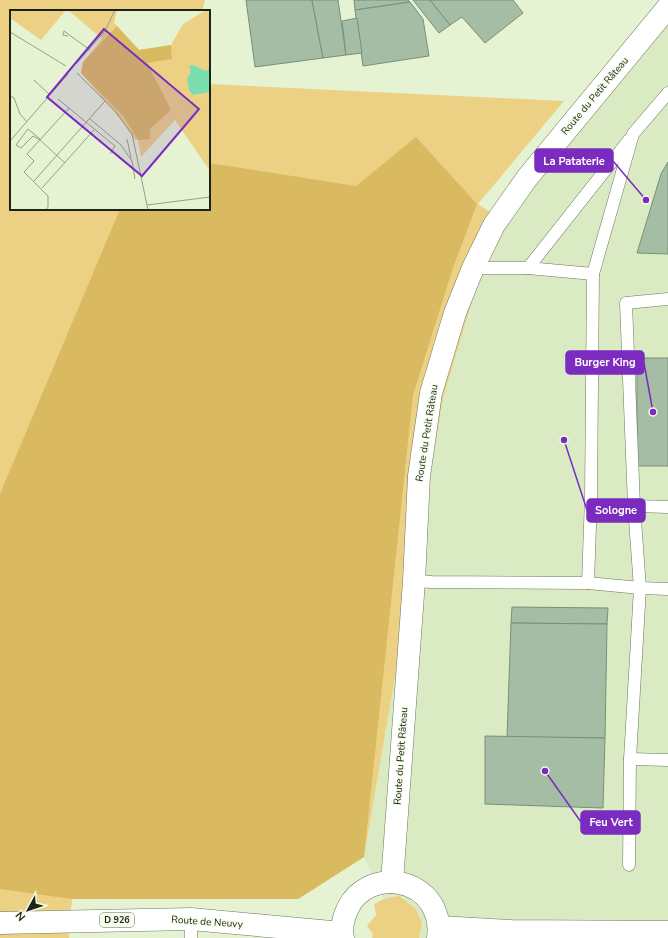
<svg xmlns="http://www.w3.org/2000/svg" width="668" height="938" font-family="'Nunito Sans',sans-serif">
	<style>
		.built { fill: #daebc4 }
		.green { fill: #ecd185 }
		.forest { fill: #daba61 }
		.building { fill: #a4bda4; stroke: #789077 }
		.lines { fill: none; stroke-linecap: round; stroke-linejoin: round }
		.lane-casing { stroke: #6c785c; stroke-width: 13 }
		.secondary-casing { stroke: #6c785c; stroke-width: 23 }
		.primary-casing { stroke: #6c785c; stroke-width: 23 }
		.lane { stroke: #fff; stroke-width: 12 }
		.secondary { stroke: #fff; stroke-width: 22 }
		.primary { stroke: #fff; stroke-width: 22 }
		.labels { text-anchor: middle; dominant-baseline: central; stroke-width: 3; stroke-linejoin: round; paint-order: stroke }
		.shield { fill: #f6feeb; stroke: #5f6557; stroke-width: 1 }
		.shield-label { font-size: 9px; font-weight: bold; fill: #1e2317 }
		.street-label { font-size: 10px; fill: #1e2317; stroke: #f6feeb }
		.inset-road { fill: none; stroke: #95a088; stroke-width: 1 }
		.view { fill: #7b2cbf; fill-opacity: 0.15; stroke: #7b2cbf; stroke-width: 2 }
		.inset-edge { fill: none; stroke: #1e2317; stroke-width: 2 }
		.leader { fill: none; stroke: #7b2cbf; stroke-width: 1.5 }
		.callout-dot { fill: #7b2cbf; stroke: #f6feeb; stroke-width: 1.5 }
		.callout { fill: #7b2cbf; stroke: #7b2cbf; stroke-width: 1.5 }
		.callout-label { font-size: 11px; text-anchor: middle; font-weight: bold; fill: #fff }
	</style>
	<rect width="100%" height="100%" fill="#e5f3d3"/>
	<path class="built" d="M668,19V938H402L364,857L443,399L497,217Z"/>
	<g class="green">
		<path d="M0,0H205L202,11H11V209H209V84L564,101L478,204L497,217L443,399L364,857L298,899H72L69,938H0Z"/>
		<path d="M399,896L415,908L422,923L419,938H372L373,934L367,926L376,915L374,904L384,899Z"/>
	</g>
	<path class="forest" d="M416,137L477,204L453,268L413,395L364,857L298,899H72L0,889V494L120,209H209V163L356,186Z"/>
	<g class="building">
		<path d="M246,0H312L323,58L255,67Z"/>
		<path d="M312,0H338L346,55L323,58Z"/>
		<path d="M354,0H408L410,2L355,10Z"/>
		<path d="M413,0H430L450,25L439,33Z"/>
		<path d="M430,0H513L523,13L485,43L462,17L450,25Z"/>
		<path d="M410,2L423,19L429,56L363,66L355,10Z"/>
		<path d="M357,18L362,53L346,55L342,21Z"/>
		<path d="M668,162V254L637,253L661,174Z"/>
		<rect x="637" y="358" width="31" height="108"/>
		<path d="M512,607L608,608L607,624L511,623Z"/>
		<path d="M511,623L607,624L605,738L507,737Z"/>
		<path d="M485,736L605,738L603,808L485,804Z"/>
	</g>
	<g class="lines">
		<defs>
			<g id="lane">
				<path d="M473,268H528L593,274"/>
				<path d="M528,268L629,140"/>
				<path d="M634,506L668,507"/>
				<path d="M414,581L432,582L588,583L640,588L668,589"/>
				<path d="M588,583L591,497L593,274L633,134L668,93"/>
				<path d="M630,759L668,760"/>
				<path d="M629,865L630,759L640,588L634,506L626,303L668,299"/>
				<path d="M191,938V919"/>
			</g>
			<path id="secondary" d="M392,882L414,581L419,476L431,393L455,313L473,268L494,225L527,178L668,7"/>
			<g id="primary">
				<path d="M0,923L191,919L342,933"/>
				<path d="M439,927L511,931L668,932"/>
				<path d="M343,938C341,928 343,918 348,908C352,899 359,892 369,887C394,875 427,886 436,914C439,922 439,930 438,938"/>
			</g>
		</defs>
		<use href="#lane" class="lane-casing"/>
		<use href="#secondary" class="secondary-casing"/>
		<use href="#primary" class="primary-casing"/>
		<use href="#lane" class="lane"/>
		<use href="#secondary" class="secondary"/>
		<use href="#primary" class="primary"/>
	</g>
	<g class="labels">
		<rect class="shield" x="100" y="913" width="34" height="14" rx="3"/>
		<g class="shield-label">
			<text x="117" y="920">D 926</text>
		</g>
		<g class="street-label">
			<text transform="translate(595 96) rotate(-50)">Route du Petit Râteau</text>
			<text transform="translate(427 433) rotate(-81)">Route du Petit Râteau</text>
			<text transform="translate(401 756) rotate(-86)">Route du Petit Râteau</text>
			<text transform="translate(207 922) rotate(4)">Route de Neuvy</text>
		</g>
	</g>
	<g transform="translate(10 10)">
		<rect width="200" height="200" fill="#e5f3d3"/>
		<path d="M0,0H56L31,30L0,8ZM58,0H107L104,13L129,40L161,35L173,14L196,0H200V161L165,110L131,147L128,130H125L111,110L71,63L73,52L92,29Z" fill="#ecd185"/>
		<path d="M107,16L129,40L161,35L162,49L137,53L161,100L140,119V129L128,130L114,107L71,63L73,52Z" fill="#daba61"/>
		<path d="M183,55L196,61L200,58V82L183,85L179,80L177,68L181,63L179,56Z" fill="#7bdeb0"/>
		<path class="inset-road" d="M0,22L56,56M58,26L53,25L54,21L80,40M66,54L95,21L105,0M67,63L105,101L122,124L138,200M24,70L40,85M0,86L4,88L10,104L17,112M48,89L105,136L100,144M80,109L111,135L122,151L125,169M117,129L121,148M30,130L23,126L11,138L6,135L18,119L30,129M30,130L55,153M0,131L58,64M24,171L95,91M32,178L84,120M137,195L200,187M36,200L38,197V186L14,162L24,151L17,144L59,98"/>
		<path class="view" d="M94,19L189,99L132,166L37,87Z"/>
		<rect width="200" height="200" class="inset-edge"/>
	</g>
	<path class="leader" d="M646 200L613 161M653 412L644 363M564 440L587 510M545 771L581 822"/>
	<g class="callout-dot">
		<circle cx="646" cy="200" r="4"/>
		<circle cx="653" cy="412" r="4"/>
		<circle cx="564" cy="440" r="4"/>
		<circle cx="545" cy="771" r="4"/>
	</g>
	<g class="callout">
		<rect x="535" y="149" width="78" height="23" rx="4"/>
		<rect x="566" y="351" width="78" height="23" rx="4"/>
		<rect x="587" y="499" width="58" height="23" rx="4"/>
		<rect x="581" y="811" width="59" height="23" rx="4"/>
	</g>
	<g class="callout-label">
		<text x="574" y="165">La Pataterie</text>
		<text x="605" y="366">Burger King</text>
		<text x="616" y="514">Sologne</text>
		<text x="611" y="826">Feu Vert</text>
	</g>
	<g transform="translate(28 910) rotate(230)" stroke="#f6feeb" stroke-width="3" paint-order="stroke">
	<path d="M0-3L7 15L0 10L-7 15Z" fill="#1e2317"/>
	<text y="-6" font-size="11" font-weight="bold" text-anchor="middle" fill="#1e2317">N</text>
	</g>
</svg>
